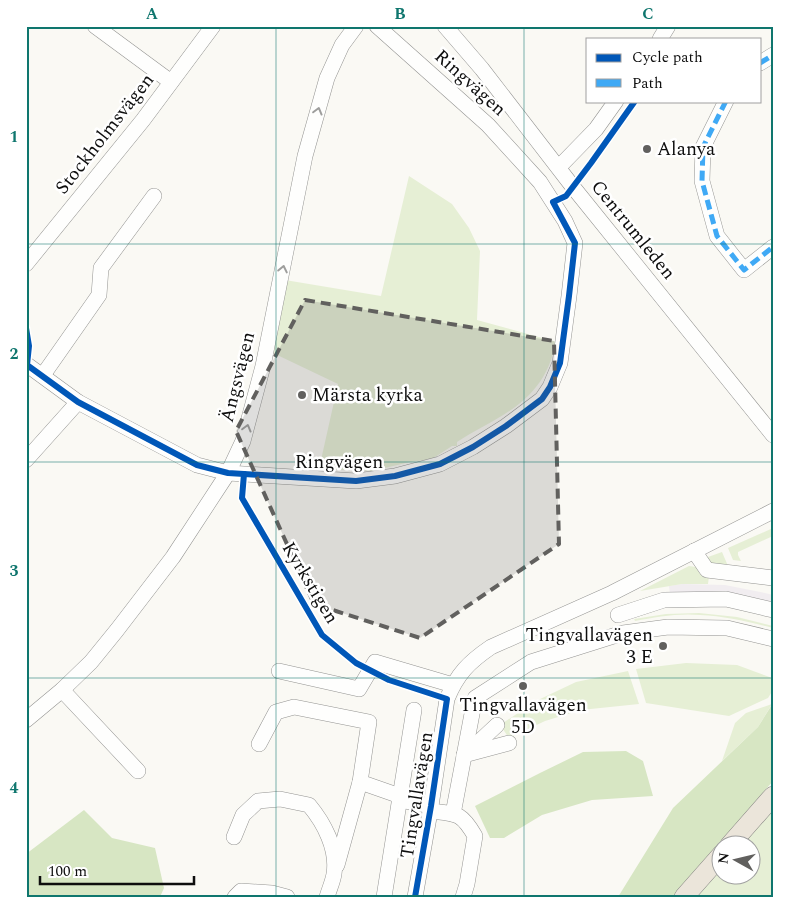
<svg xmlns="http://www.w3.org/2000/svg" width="799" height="923" font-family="Spectral,serif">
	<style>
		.industrial { fill: #f1edf0 }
		.green { fill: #e6efd5 }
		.forest { fill: #d7e6c3 }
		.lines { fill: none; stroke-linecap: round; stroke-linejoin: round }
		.minor-casing { stroke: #949492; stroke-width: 16 }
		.major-casing { stroke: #82817f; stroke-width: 20 }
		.minor { stroke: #fefefd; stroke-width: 15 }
		.major { stroke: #ebe5da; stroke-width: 19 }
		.quiet { stroke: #3fa9f5; stroke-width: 5; stroke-dasharray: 10 5; stroke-linecap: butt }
		.cycleway-casing { stroke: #fff; stroke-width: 9 }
		.cycleway { stroke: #0057b8; stroke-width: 6 }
		.oneway { stroke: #9e9e9d }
		.marked { fill: #61605e; fill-opacity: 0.2; stroke: #61605e; stroke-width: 4; stroke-dasharray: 10 6; stroke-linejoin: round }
		.grid { fill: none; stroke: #0f766e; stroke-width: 1; stroke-opacity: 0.55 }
		.poi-dot { fill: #61605e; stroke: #fff; stroke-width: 2 }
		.labels { text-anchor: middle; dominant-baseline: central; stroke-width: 5; stroke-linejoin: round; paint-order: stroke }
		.street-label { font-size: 19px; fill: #0e0e0e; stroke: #fff }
		.poi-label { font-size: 19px; fill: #0e0e0e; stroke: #fff; text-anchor: start }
		.neatline { fill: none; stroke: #0f766e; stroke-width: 2 }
		.grid-label { font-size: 16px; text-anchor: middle; font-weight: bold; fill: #0f766e }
	</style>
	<rect width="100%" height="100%" fill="#faf9f4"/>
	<path class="industrial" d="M682,584L725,585L765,593L773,595V604L670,594L669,586Z"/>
	<g class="green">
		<path d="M409,176L452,204L469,228L480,251L477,320L557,342C552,358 547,374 536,387C517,412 483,425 457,442V446H452L432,459L410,462L372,471L319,469L338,384L273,353L285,280L381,296Z"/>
		<path d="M773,528V536L738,552V555L741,561L733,560L728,548Z"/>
		<path d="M722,552L728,566L709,564L708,557Z"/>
		<path d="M689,566L696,567L700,574L709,576L708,584H682L640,591Z"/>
		<path d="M699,613L737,617L773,626V628C749,622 725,616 700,615C678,613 656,617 635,621L634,619L666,614Z"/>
		<path d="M686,663L737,665L772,678L773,690L768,698L729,716L646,703L636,669Z"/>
		<path d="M628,671L639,704L581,710L545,721L509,738L500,725L536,701L576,682Z"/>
		<path d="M772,704L758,727L722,761L735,723L746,713Z"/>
		<path d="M773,806V897H692L721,863L722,876H752V846L737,845Z"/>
	</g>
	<g class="forest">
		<path d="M773,703V781L673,897H618L673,808L758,727Z"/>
		<path d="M626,751L643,761L653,796L592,800L542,815L504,838H490L475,806L540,773L583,752Z"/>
		<path d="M84,810L112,838L155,848L164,888L160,897H26V854Z"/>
	</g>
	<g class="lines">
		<defs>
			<g id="minor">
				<path d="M95,26L171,82"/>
				<path d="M445,26L482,69L573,187L773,435"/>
				<path d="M660,39L668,26"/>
				<path d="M760,63L773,55"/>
				<path d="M726,101L703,147L702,181L717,236L744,270L773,247"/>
				<path d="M559,167L596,129L616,101"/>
				<path d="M26,264L143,120L213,26"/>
				<path d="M26,364L78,402L197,465L228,473L356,481L395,476L440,464L473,447L506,426L542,399L550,387L560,363L569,296L575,243L565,221L540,182L488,125L377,26"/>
				<path d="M43,375L99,295L101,268L154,196"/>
				<path d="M26,460L78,402"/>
				<path d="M694,551L707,570L773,578"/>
				<path d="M618,615L664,600L726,599L773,610"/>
				<path d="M279,671L359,689L375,662L453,685"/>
				<path d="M62,690L138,771"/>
				<path d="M26,720L62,690L91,662L117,630L173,557L228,473L243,441L263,366L305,156L327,78L342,45L356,26"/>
				<path d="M259,744L276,712L294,707L369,722L360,782L400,796"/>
				<path d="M467,753L497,725"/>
				<path d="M464,755L509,743"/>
				<path d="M399,800L431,806"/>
				<path d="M430,811C457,814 461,812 475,836L467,884L463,897"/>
				<path d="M453,814L475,698L531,662L623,633L668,627L727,628L773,639"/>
				<path d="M234,837L243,815L258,801L280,799L309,805C324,823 338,849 334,874C333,881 329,890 327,897"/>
				<path d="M337,865L360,782"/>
				<path d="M235,897L241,891L272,893L287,897"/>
				<path d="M384,897L414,710"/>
				<path d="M415,897L431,806L447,699C457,674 469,662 491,647L612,593L773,511"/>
			</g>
			<g id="major">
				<path d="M729,846L773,796"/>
				<path d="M684,897L722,854"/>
			</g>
		</defs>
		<use href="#minor" class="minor-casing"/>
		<use href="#major" class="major-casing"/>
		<use href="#minor" class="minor"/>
		<use href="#major" class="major"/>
		<g class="quiet">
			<path d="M760,63L773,55"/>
			<path d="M726,101L703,147L702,181L717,236L744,270L773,247"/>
		</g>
		<defs>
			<g id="cycleway">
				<path d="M26,328L29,346L27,365L78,402L197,465L228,473L356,481L395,476L440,464L473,447L506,426L542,399L550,387L560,363L569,296L575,243L553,202L566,196L591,163L635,101"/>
				<path d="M244,474L242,498L322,635L356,663L389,680L447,699L431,806L415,897"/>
			</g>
		</defs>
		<use href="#cycleway" class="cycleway-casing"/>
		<use href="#cycleway" class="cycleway"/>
	</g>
	<defs><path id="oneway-chevron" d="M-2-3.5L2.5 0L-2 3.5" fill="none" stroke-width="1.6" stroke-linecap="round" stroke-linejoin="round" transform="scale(1.25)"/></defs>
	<g class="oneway">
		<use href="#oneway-chevron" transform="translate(318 111) rotate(-75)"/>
		<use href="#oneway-chevron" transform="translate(283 269) rotate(-78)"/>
		<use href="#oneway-chevron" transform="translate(247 428) rotate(-75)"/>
	</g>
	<path class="marked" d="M305,300L554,341L559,544L420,638L314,604L236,431Z"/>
	<path class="grid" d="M276,26V897M524,26V897M26,244H773M26,462H773M26,678H773"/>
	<g class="poi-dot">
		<circle cx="647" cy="149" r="5"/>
		<circle cx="302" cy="395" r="5"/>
		<circle cx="663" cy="646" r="5"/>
		<circle cx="523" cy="686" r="5"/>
	</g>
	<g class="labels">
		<g class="street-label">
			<text transform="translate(470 83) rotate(42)">Ringvägen</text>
			<text transform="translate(105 134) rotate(-52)">Stockholmsvägen</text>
			<text transform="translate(633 230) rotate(51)">Centrumleden</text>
			<text transform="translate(238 377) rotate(-76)">Ängsvägen</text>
			<text x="339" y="462">Ringvägen</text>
			<text transform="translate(310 583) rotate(59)">Kyrkstigen</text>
			<text transform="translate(417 795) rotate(-81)">Tingvallavägen</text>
		</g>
		<g class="poi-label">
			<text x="657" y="149">Alanya</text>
			<text x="312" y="395">Märsta kyrka</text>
			<text x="653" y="635" text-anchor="end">Tingvallavägen<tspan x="653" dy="22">3 E</tspan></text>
			<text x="523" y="705" text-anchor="middle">Tingvallavägen<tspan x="523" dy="22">5D</tspan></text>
		</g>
	</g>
	<rect width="799" height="923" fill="none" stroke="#ffffff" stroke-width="55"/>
	<rect x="586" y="38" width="175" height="65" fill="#ffffff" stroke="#9f9f9f"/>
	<rect x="596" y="54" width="25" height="8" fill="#0057b8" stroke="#9f9f9f"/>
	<text x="632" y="62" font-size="15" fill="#0e0e0e">Cycle path</text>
	<rect x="596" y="79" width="25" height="8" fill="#3fa9f5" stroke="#9f9f9f"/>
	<text x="632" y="88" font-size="15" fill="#0e0e0e">Path</text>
	<g transform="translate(736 860) rotate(278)"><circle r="24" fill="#ffffff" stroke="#9f9f9f"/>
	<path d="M0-4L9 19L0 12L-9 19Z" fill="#61605e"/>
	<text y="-8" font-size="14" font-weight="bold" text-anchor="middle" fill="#0e0e0e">N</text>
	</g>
	<path d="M40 876v8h154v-8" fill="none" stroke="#0e0e0e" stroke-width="2.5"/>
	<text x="48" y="876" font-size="15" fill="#0e0e0e" stroke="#ffffff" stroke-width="4" paint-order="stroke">100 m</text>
	<rect x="28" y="28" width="744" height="868" class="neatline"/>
	<g class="grid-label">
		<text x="152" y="19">A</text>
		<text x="400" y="19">B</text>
		<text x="648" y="19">C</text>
		<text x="14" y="142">1</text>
		<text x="14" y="359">2</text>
		<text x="14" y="576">3</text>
		<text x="14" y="793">4</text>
	</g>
</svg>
